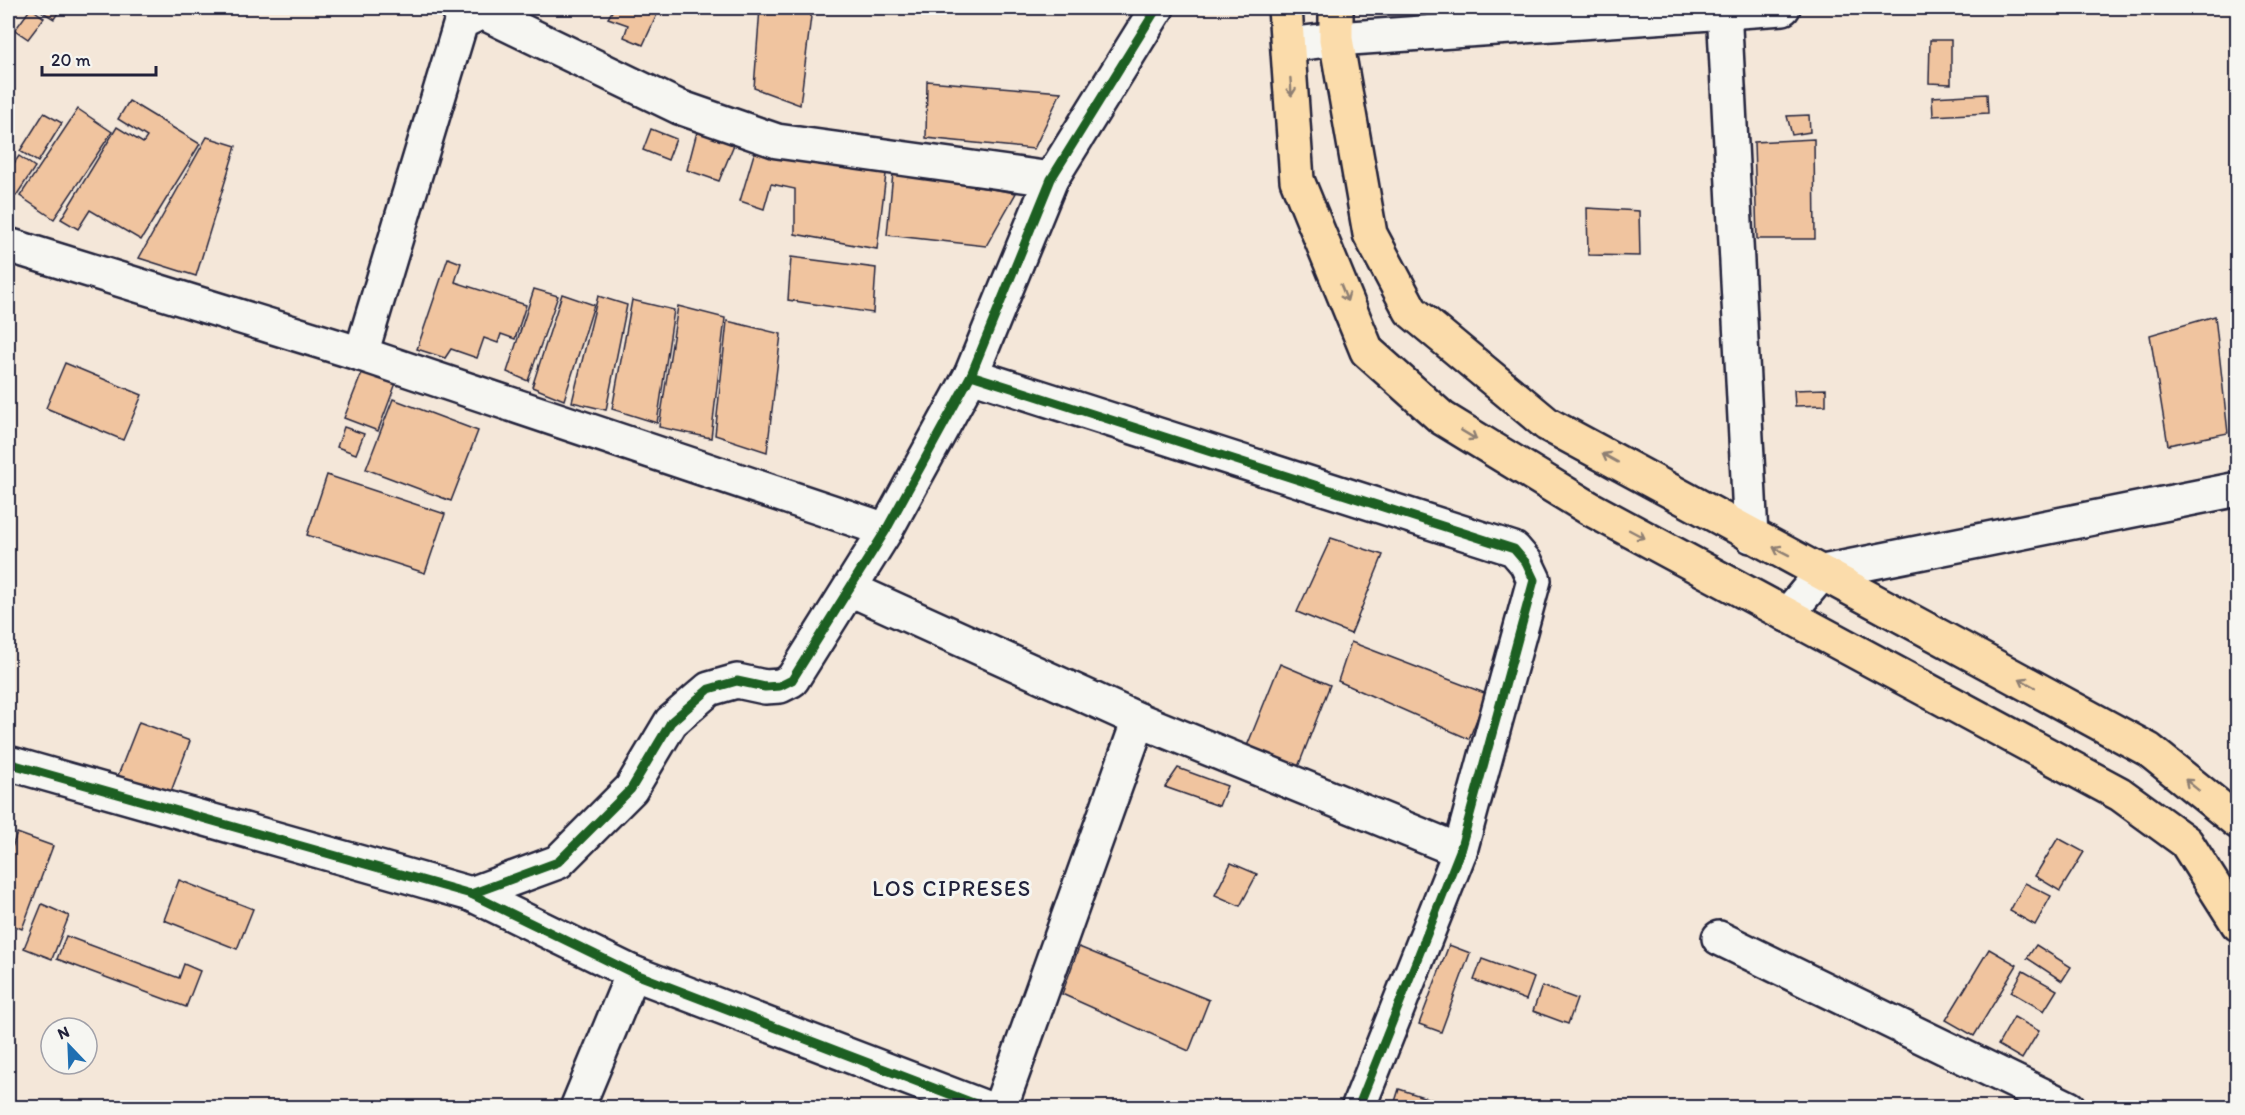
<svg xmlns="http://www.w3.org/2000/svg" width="2245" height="1115" font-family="Itim,sans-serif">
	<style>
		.building { fill: #f0c49f; stroke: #22223b; stroke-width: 1.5 }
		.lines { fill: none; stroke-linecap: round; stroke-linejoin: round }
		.minor-casing { stroke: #22223b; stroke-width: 38 }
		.major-casing { stroke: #22223b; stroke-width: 38 }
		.minor { stroke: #f6f6f2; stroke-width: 33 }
		.major { stroke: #fbdcab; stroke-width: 33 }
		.cycleway-casing { stroke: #f6f6f2; stroke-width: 13 }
		.cycleway { stroke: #1b5e20; stroke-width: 9 }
		.oneway { stroke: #8e7f73 }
		.labels { text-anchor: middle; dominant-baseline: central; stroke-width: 6; stroke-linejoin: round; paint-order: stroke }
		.neighbourhood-label { font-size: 22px; letter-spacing: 1.5px; fill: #22223b; stroke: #f6f6f2 }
	</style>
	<rect width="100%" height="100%" fill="#f4e7d9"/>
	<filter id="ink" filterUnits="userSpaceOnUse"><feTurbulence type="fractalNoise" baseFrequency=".0167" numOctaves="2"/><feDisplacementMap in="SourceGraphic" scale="12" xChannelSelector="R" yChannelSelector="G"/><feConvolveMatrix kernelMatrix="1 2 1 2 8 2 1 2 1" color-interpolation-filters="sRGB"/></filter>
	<g filter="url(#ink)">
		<g class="building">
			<path d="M31,8L44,18L28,39L15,30Z"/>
			<path d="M36,8H61L54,19Z"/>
			<path d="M614,8H660L643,45L624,37L628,25L608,18Z"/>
			<path d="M760,8H812L800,105L754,88Z"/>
			<path d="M1930,40H1951V84L1929,83Z"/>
			<path d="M927,81L1061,92L1034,149L926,138Z"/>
			<path d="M1987,94L1988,113L1933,116L1932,97Z"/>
			<path d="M129,101L200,144L141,240L90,210L78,229L61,219L117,127L143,143L147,137L118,119Z"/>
			<path d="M78,109L112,132L54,219L20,196Z"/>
			<path d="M44,113L62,123L38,162L20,151Z"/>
			<path d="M1809,115L1810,132L1792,135L1787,116Z"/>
			<path d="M698,128L735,142L719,181L687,170Z"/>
			<path d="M651,129L676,139L668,160L643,150Z"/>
			<path d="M207,137L236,146L196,276L139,258Z"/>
			<path d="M1814,139L1815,239H1757L1754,142Z"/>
			<path d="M756,147L886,174L877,249L795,234V189L771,184L764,209L740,201Z"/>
			<path d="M19,156L35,167L16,196L8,190V172Z"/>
			<path d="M893,173L1016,193L986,246L887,235Z"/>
			<path d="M1587,208L1639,211L1640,256L1588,255Z"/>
			<path d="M791,257L876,268L873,313L788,300Z"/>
			<path d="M448,258L461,263L455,282L526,305L515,339L501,334L498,343L484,338L477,358L451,349L445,358L417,349Z"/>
			<path d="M534,289L558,296L528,381L507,372Z"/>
			<path d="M562,294L594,305L564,400L532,387Z"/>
			<path d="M598,296L627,305L606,410L572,402Z"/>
			<path d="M632,300L674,310L657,423L612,409Z"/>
			<path d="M678,306L725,318L711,438L659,427Z"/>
			<path d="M2215,316L2228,433L2168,445L2150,335Z"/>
			<path d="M727,321L781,334L767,452L715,435Z"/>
			<path d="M65,363L142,395L123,440L46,408Z"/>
			<path d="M363,370L396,383L378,431L344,418Z"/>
			<path d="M1826,389V405L1795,406L1794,390Z"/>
			<path d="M393,399L478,431L451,501L366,469Z"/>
			<path d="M344,427L364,434L356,454L337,447Z"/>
			<path d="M327,475L445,514L425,573L307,535Z"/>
			<path d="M1331,538L1383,555L1351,634L1297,612Z"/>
			<path d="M1351,642L1487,694L1469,739L1338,681Z"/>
			<path d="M1280,664L1330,685L1298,767L1247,746Z"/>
			<path d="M139,722L190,741L169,797L117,778Z"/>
			<path d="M1178,768L1227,786L1219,806L1165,787Z"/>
			<path d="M17,833L53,846L22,929L8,923V859Z"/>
			<path d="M2058,838L2084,852L2060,891L2035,876Z"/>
			<path d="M1231,863L1257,874L1240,906L1215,895Z"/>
			<path d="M179,880L253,909L237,949L164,920Z"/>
			<path d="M2025,883L2051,896L2035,925L2010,911Z"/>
			<path d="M42,904L69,916L52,959L24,948Z"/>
			<path d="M66,936L179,978L184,964L200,971L186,1007L57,959Z"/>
			<path d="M1449,945L1470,953L1441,1032L1419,1024Z"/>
			<path d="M2036,945L2071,967L2062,981L2027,958Z"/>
			<path d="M1079,947L1209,1000L1189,1051L1062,994Z"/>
			<path d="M1989,949L2017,965L1974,1036L1946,1020Z"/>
			<path d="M1482,959L1534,978L1526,1000L1474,980Z"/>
			<path d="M2023,971L2057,990L2044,1011L2011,992Z"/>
			<path d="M1542,986L1577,999L1568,1024L1533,1011Z"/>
			<path d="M2014,1017L2039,1031L2022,1059L1998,1045Z"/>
			<path d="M1399,1089L1451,1106L1450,1108H1393Z"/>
		</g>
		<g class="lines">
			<defs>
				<g id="minor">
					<path d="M1724,8L1751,536"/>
					<path d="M1288,45L1336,39L1783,8"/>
					<path d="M8,245L361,354L886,530"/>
					<path d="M361,354L461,22L482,12L679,107L777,141L1051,179"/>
					<path d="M971,375L1514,549L1526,563L1534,580L1460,851L1358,1108"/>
					<path d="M850,589L1139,720L1460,851"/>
					<path d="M1787,615L1823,572L2238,489"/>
					<path d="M8,763L471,894L633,973L986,1108"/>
					<path d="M471,894L558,862L631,789L671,722L709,689L737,681L765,687L780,686L792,680L886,530L971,375L1051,179L1157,8"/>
					<path d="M1719,938L2069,1108"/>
					<path d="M577,1108L633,973"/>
					<path d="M1000,1108L1139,720"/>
				</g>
				<g id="major">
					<path d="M1285,8L1297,180L1367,351L1442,418L1589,508L2120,794L2186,842L2238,924"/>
					<path d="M1336,8V39L1370,234L1411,311L1547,424L2149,750L2238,822"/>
				</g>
			</defs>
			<use href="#minor" class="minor-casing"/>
			<use href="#major" class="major-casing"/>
			<use href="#minor" class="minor"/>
			<use href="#major" class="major"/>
			<defs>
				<g id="cycleway">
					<path d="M971,375L1514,549L1526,563L1534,580L1460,851L1358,1108"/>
					<path d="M8,763L471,894L633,973L986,1108"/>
					<path d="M471,894L558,862L631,789L671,722L709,689L737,681L765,687L780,686L792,680L886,530L971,375L1051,179L1157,8"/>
				</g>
			</defs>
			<use href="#cycleway" class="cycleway-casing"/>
			<use href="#cycleway" class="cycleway"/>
		</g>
		<defs><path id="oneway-shaft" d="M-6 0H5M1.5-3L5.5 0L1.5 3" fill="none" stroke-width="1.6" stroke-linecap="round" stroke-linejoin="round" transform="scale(1.5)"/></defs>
		<g class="oneway">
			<use href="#oneway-shaft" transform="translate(1291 87) rotate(86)"/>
			<use href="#oneway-shaft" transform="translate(1344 293) rotate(68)"/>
			<use href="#oneway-shaft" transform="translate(1469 435) rotate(31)"/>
			<use href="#oneway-shaft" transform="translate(1610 458) rotate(-151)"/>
			<use href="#oneway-shaft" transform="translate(1637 534) rotate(28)"/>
			<use href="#oneway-shaft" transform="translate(1781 551) rotate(-153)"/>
			<use href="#oneway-shaft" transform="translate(2027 683) rotate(-151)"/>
			<use href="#oneway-shaft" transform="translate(2192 785) rotate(-141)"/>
		</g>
	</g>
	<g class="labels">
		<g class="neighbourhood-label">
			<text x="952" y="888">LOS CIPRESES</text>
		</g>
	</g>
	<rect width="2245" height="1115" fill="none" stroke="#f6f6f2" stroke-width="30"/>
	<rect x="15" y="15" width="2215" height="1085" fill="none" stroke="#22223b" stroke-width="2" filter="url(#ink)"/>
	<g transform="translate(69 1046) rotate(337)"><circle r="28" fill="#f6f6f2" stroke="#a1a1a9" stroke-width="1.5"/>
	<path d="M0-4.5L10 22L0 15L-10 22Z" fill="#1f6fb2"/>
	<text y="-9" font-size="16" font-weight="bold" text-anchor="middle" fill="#22223b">N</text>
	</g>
	<path d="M42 66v9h114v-9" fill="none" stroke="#22223b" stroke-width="3"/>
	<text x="51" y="66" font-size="18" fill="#22223b" stroke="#f6f6f2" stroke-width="4.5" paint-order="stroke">20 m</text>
</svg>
